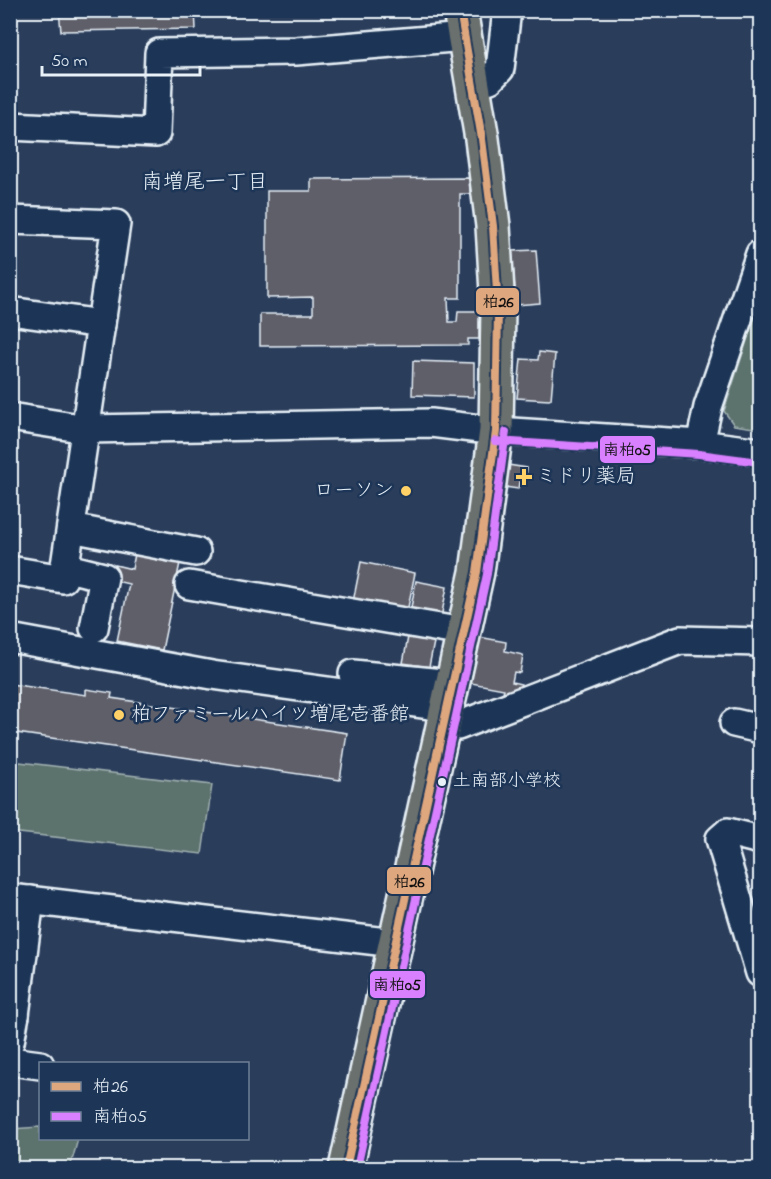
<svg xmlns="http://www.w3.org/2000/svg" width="771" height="1179" font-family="'Indie Flower','Klee One',sans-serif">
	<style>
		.green { fill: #5c726d; stroke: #a2b2b2; stroke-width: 1.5 }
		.building { fill: #5f5f6a; stroke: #e8f1f8; stroke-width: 1.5 }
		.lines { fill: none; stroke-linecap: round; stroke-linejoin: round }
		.minor-casing { stroke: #e8f1f8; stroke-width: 32 }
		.major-casing { stroke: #e8f1f8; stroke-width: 38 }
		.minor { stroke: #1d3557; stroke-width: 27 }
		.major { stroke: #6b706d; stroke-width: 33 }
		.bus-1-casing { stroke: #1d3557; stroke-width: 12 }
		.bus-2-casing { stroke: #1d3557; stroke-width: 12 }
		.bus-1 { stroke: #dfa77e; stroke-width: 8 }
		.bus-2 { stroke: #d880ff; stroke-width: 8 }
		.poi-dot { fill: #ffd166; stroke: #1d3557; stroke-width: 2 }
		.bus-dot { fill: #e8f1f8; stroke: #1d3557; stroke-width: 2 }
		.labels { text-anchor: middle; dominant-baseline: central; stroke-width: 5; stroke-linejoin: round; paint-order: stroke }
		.bus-label { font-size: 18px; fill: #e8f1f8; stroke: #1d3557; text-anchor: start }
		.poi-label { font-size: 20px; fill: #e8f1f8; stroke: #1d3557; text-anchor: start }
		.neighbourhood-label { font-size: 21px; fill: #e8f1f8; stroke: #1d3557 }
		.line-badge { stroke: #1d3557; stroke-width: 2 }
		.pale-badge-label { font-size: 16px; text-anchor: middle; font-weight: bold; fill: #111 }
	</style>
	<rect width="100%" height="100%" fill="#2a3d5b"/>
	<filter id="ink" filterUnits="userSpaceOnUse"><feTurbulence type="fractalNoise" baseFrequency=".0167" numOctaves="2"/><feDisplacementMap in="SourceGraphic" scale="12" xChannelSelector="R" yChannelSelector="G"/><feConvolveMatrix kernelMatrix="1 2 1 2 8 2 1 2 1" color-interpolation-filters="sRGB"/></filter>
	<g filter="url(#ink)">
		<g class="green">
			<path d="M760,301V429L734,425L724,411Z"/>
			<path d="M11,761L212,785L202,854L11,832Z"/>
			<path d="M40,1127V1138L78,1139L70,1168H11V1129Z"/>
		</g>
		<g class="building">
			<path d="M59,10H195L196,29L61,31Z"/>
			<path d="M470,178V194H460V298H448L449,322H457L458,311H479V339H468V345L260,346V314H313V297L267,298V191H311V179Z"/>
			<path d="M536,250L540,303L516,305L512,251Z"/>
			<path d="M539,352L555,354L551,399L549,400L517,398L521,359L538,360Z"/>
			<path d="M413,361L474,363V397L412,395Z"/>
			<path d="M508,465L527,468L525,483L519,482L518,489L505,487Z"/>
			<path d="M136,549L181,558L162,650L117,641L129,584L116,581L118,573L113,572L115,565L132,569Z"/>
			<path d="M361,562L415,573L406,617L352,607Z"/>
			<path d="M416,581L447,587L441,618L410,613Z"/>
			<path d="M408,637L434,642L429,667L403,663Z"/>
			<path d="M479,637L506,642L505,651L523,655L520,673L514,672L512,682L521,684L518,699L502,696L504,689L471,683Z"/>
			<path d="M10,684L86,695V689L112,693L111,698L347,733L340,780L10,732Z"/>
		</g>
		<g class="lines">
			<defs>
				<g id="minor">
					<path d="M473,85L490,79L500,69L507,10"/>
					<path d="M10,126L156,133L159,53L296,51L465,37"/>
					<path d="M10,220L116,224L101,324"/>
					<path d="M10,311L101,324L63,579L10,570"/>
					<path d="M10,417L86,429L431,423L496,431L700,444L760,452"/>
					<path d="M700,444L708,407L760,254"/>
					<path d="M71,528L196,552"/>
					<path d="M64,567L104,577L94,628"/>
					<path d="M189,585L463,632"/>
					<path d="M10,638L212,675L429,705L446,709"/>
					<path d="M353,674L452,684"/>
					<path d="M734,723L760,729"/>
					<path d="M443,725L458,726L680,640L760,642"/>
					<path d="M760,840L728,832L720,839L760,973"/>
					<path d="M10,898L395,943"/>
					<path d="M10,1014L15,1015L30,900"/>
					<path d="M10,1042L15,1015"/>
					<path d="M10,1061L40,1065"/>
				</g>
				<path id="major" d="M346,1168L477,572L496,431L498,309L493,226L482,139L460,10"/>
			</defs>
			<use href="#minor" class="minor-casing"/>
			<use href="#major" class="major-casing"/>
			<use href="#minor" class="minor"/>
			<use href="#major" class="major"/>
			<defs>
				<path id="bus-1" d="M346,1168L477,572L496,431L498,309L493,226L482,139L460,10"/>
				<g id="bus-2">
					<path d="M495,441L699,454L759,462"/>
					<path d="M357,1168L487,574L506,432"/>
				</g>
			</defs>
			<use href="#bus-1" class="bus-1-casing"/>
			<use href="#bus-2" class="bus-2-casing"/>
			<use href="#bus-1" class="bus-1"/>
			<use href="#bus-2" class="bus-2"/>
		</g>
	</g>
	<g class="poi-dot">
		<path d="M521 468h6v6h6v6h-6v6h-6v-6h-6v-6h6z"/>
		<circle cx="406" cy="491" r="6"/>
		<circle cx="119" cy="715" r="6"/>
	</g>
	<circle class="bus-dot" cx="442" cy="782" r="5"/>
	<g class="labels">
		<g class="bus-label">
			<text x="453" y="782">土南部小学校</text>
		</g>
		<g class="poi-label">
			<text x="536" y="477">ミドリ薬局</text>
			<text x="394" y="491" text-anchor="end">ローソン</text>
			<text x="131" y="715">柏ファミールハイツ増尾壱番館</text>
		</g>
		<g class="neighbourhood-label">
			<text x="205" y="183">南増尾一丁目</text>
		</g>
	</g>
	<g class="line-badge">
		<rect x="475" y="287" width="45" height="29" rx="6" fill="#dfa77e"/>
		<rect x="599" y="435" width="57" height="29" rx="6" fill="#d880ff"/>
		<rect x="386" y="866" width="46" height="29" rx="6" fill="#dfa77e"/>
		<rect x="369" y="970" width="57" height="29" rx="6" fill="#d880ff"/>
	</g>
	<g class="pale-badge-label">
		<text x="498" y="307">柏26</text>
		<text x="627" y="455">南柏05</text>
		<text x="409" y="887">柏26</text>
		<text x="397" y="990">南柏05</text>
	</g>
	<rect width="771" height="1179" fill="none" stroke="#1d3557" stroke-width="36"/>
	<rect x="18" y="18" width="735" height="1143" fill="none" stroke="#e8f1f8" stroke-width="2" filter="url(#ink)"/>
	<rect x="39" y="1062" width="210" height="78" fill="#1d3557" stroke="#6e8097" stroke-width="1.5"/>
	<rect x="51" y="1082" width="30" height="9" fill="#dfa77e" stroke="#6e8097" stroke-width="1.5"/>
	<text x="93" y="1092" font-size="18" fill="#e8f1f8">柏26</text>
	<rect x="51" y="1112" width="30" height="9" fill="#d880ff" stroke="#6e8097" stroke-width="1.5"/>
	<text x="93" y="1122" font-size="18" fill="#e8f1f8">南柏05</text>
	<path d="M42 66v9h158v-9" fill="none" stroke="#e8f1f8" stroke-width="3"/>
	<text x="51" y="66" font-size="18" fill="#e8f1f8" stroke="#1d3557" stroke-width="4.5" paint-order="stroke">50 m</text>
</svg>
